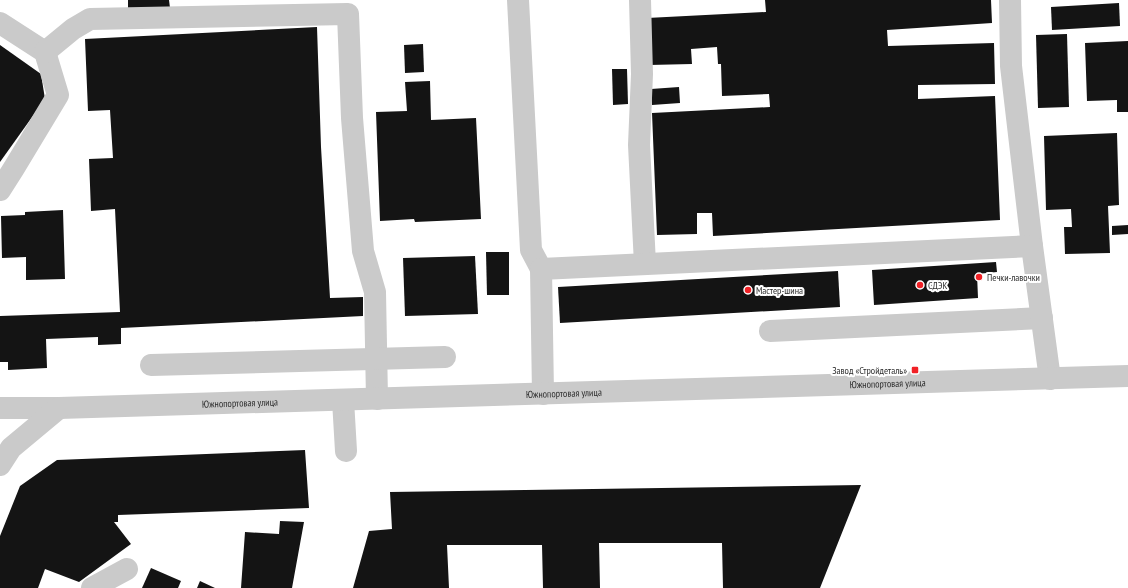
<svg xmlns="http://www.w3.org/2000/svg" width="1128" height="588" font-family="'PT Sans Narrow',sans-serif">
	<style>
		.building { fill: #141414 }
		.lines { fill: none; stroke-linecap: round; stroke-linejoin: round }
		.minor { stroke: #cacaca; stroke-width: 22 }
		.poi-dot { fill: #f12126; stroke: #fff; stroke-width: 1.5 }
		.labels { text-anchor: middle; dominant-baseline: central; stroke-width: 4; stroke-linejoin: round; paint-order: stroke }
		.poi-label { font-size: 10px; fill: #2d2d2d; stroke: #fff; text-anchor: start }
		.street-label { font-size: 10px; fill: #2d2d2d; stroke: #fff }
	</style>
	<rect width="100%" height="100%" fill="#fff"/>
	<g class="building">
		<path d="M128,0H169L170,8L128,10Z"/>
		<path d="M765,0H991L992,23L887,30L888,46L994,43L995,84L918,85V99L995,96L1000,220L713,236L712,213H697V234L657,235L652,113L770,107L769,94L722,96L721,64H718L717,47L691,49L692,64L649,65L647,18L766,12Z"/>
		<path d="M1119,3L1120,26L1052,30L1051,7Z"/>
		<path d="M317,27L321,147L330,298L363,297V316L121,328V344L98,345V337L46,339L47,368L8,370V362H0V316L120,312L115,209L91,211L89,159L113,158L110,110L88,111L85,39Z"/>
		<path d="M1067,34L1069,107L1038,108L1036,35Z"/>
		<path d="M1128,41V112H1117V100L1087,101L1085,43Z"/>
		<path d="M423,44L424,72L405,73L404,45Z"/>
		<path d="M0,45L41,74L45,99L0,162Z"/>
		<path d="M612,69H627L628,104L613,105Z"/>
		<path d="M430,81L431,120L476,118L481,219L415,222L414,219L380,221L376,112L407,111L405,82Z"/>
		<path d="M679,87L680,103L652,105L651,89Z"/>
		<path d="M1117,133L1119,205L1108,206L1110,253L1065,254L1064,227H1072L1071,209L1046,210L1044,136Z"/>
		<path d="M63,210L65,279L26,280V257L2,258L1,216L25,215V212Z"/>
		<path d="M1128,225V234L1112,235V226Z"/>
		<path d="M486,252H509V295H487Z"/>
		<path d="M475,256L478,314L405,316L403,258Z"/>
		<path d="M996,262L997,272L977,274L978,298L874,305L872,270Z"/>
		<path d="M838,271L840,307L560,323L558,287Z"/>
		<path d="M305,450L309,508L118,515V522H114L131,544L79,582L45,569L38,588H0V536L20,486L57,460Z"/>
		<path d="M861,485L820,588H723L722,543H599L600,588H543L542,545H447L449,588H353L369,531L392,529L390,492Z"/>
		<path d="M280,521L304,522L292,588H241L245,532L279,534Z"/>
		<path d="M151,568L181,581L178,588H142Z"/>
		<path d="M200,581L215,588H197Z"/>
	</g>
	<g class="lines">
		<g class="minor">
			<path d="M518,0L531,250L541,269"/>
			<path d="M640,0L642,74L639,145L645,264"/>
			<path d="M1010,0L1011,66L1032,246"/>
			<path d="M0,23L45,52L58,95L14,168L0,190"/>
			<path d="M45,52L73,29L90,19L348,14L352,118L363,251L375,292L377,399"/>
			<path d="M770,331L1042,318"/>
			<path d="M151,365L445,357"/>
			<path d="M543,394L541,269L1032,246L1050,379"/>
			<path d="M343,400L346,451"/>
			<path id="s1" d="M0,408H59L1128,376"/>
			<path d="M0,465L11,448L59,408"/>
			<path d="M92,588L127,569"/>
		</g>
	</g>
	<g class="poi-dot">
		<circle cx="979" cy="277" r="4"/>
		<circle cx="920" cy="285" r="4"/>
		<circle cx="748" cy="290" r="4"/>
		<rect x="911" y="366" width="8" height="8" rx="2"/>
	</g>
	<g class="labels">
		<g class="poi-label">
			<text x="987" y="277">Печки-лавочки</text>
			<text x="928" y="285">СДЭК</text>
			<text x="756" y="290">Мастер-шина</text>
			<text x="907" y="370" text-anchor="end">Завод «Стройдеталь»</text>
		</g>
		<g class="street-label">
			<text stroke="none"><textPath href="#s1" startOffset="888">Южнопортовая улица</textPath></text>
			<text stroke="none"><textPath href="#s1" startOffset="564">Южнопортовая улица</textPath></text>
			<text stroke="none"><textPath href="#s1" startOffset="240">Южнопортовая улица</textPath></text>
		</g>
	</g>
</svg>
